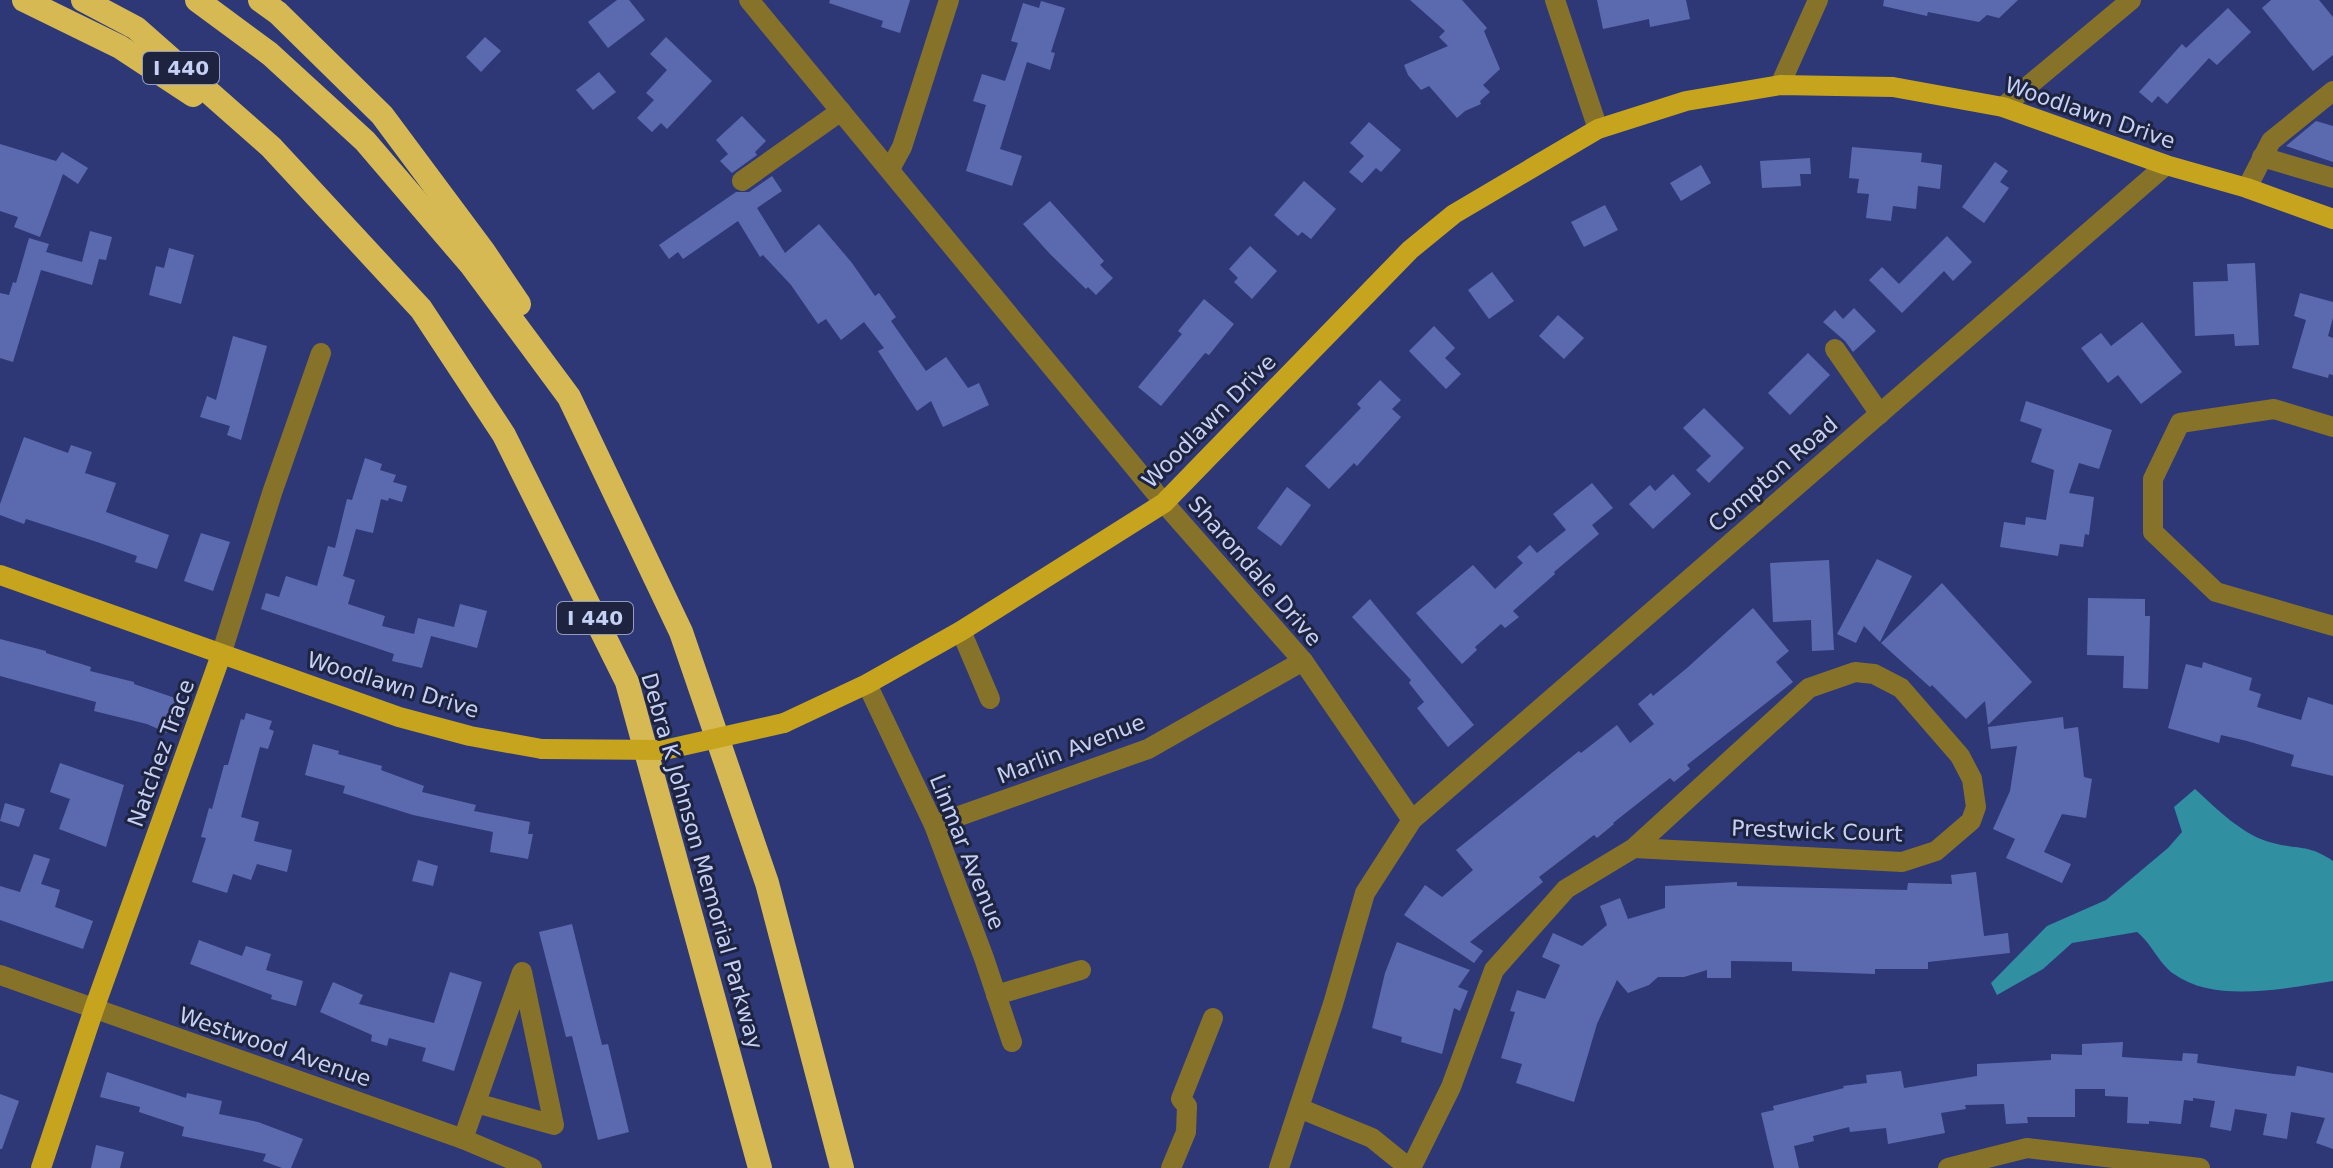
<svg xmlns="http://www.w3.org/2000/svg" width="2333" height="1168" font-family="'DejaVu Sans',sans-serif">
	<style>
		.water { fill: #318fa2 }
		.building { fill: #5b6aae }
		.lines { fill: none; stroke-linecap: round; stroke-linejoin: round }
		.minor { stroke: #87722a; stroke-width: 20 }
		.major { stroke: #c6a41d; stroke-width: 20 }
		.highway { stroke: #d6b952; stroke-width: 24 }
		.major-bridge { stroke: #c6a41d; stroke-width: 20 }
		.labels { text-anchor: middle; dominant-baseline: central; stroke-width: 6; stroke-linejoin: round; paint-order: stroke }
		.shield { fill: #1e2440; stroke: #939cbf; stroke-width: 2 }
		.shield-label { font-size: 20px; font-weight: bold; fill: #c5d0f5 }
		.street-label { font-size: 22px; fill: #c5d0f5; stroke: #1e2440 }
	</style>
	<rect width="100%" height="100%" fill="#2e3877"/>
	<path class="water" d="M2195,789C2217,809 2243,836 2273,843C2299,850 2308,844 2333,861V981C2286,988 2215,1004 2174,974C2160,965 2152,944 2137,932L2072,943L2043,969L1997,995L1991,983L2047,926L2106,900L2168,848L2182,832L2174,807Z"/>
	<g class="building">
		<path d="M617,0H629L645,20L608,48L588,22Z"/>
		<path d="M830,0H910L900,33L881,27L883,21L829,3Z"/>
		<path d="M1410,0H1462L1487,28L1484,31L1500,69L1483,85L1490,92L1480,101L1481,104L1465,111L1457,118L1429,86L1421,90L1408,75L1404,65L1448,46L1439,37L1445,31Z"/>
		<path d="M1597,0H1686L1690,19L1650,27L1649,19L1603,29Z"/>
		<path d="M1884,0H2018L1999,18L1987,15L1979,22L1928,12L1927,16L1883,6Z"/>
		<path d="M2271,0H2319L2333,17V55L2313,71L2262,8Z"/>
		<path d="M1041,1L1065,8L1051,52L1055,53L1050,70L1027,62L1000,149L1022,156L1012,186L966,171L986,105L973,101L982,74L1005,81L1018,43L1011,41L1023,3L1039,8Z"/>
		<path d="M2228,8L2251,32L2217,65L2209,58L2167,104L2158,96L2152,103L2139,92L2182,44L2186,48Z"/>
		<path d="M485,37L501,51L481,72L466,57Z"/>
		<path d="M666,37L712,81L667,129L661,123L652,132L637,118L654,100L646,93L667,70L650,54Z"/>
		<path d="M599,72L616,92L593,110L576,90Z"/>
		<path d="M742,116L766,141L755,152L757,155L732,173L720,161L728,154L716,140Z"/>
		<path d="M2316,121L2333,126V162L2286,146Z"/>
		<path d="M1369,122L1401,150L1381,172L1376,168L1362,183L1349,172L1364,156L1350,143Z"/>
		<path d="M0,144L56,161L62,152L88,168L78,184L63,174L40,237L14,227L18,217L0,211Z"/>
		<path d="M1852,147L1922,153L1921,162L1942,165L1940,189L1918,186L1916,209L1893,206L1891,221L1866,218L1869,194L1857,193L1859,179L1849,178Z"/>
		<path d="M1810,158L1811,174H1800L1801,186L1762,188L1760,161Z"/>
		<path d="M1995,162L2008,171L2000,182L2009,188L1984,223L1962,207Z"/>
		<path d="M1701,165L1711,183L1681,201L1670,183Z"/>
		<path d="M772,176L782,191L757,208L785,253L819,224L852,263L875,296L879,293L896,317L891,321L926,371L946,357L968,388L979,383L989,405L943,427L931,401L917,411L878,351L884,348L864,322L841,340L826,319L818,324L791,285L763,255L760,257L738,221L683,259L678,252L669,259L659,245L736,192H749Z"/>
		<path d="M1304,181L1336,209L1311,239L1302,232L1298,236L1274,215Z"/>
		<path d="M1050,201L1104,261L1100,265L1113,278L1096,295L1088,287L1086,289L1050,254L1023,224Z"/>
		<path d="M1605,205L1618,230L1584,247L1571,222Z"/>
		<path d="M90,231L112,237L106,260L99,259L92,285L41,270L13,362L0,358V293L9,295L13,282L16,283L29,238L49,244L46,252L82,262Z"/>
		<path d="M1947,236L1972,262L1953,281L1944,271L1902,313L1869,280L1882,267L1899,284Z"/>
		<path d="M1250,246L1277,271L1252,299L1234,282L1238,278L1229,269Z"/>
		<path d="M169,248L194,255L181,304L149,295L156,266L164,268Z"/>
		<path d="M2255,263L2259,345L2235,346L2234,334L2195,336L2193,282L2228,281L2227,264Z"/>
		<path d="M1492,272L1514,301L1489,319L1468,290Z"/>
		<path d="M2300,293L2333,302V318L2328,336L2333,338V375L2329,374L2328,378L2292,368L2306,320L2294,316Z"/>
		<path d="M1204,299L1234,324L1209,355L1205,353L1161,406L1138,387L1182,334L1178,331Z"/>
		<path d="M1854,308L1876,331L1853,352L1845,341L1823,322L1835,310L1843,319Z"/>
		<path d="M1558,315L1584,338L1564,359L1539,336Z"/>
		<path d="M2142,322L2182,372L2141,404L2118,375L2108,383L2081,348L2101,333L2111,346Z"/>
		<path d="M1434,326L1455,348L1445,358L1461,374L1446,389L1409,351Z"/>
		<path d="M233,336L267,346L241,440L227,435L230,426L200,417L207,396L216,400Z"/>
		<path d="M1808,353L1830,375L1790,415L1768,393Z"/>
		<path d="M1380,380L1401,400L1392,409L1401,417L1357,466L1354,463L1329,489L1305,466L1361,408L1357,404Z"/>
		<path d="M2026,401L2112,430L2099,469L2079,463L2069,493L2094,497L2089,535L2085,534L2083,547L2060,544L2058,556L2000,547L2004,522L2025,525L2026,517L2046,520L2054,470L2031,462L2042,429L2020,421Z"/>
		<path d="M1704,408L1744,448L1709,483L1696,470L1711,456L1683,428Z"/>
		<path d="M24,437L68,453L71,445L92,452L85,473L116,483L106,512L169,535L157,569L135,562L137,556L97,542L26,519L24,524L0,515V504Z"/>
		<path d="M365,458L382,464L380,470L396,475L393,482L407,486L402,502L389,498L388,501L381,499L373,533L356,529L343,576L355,580L348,604L385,616L382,626L414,634L418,618L454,627L460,604L487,611L477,648L431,636L422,668L392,661L394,654L261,609L266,593L279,597L286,576L317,586L328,546L335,548L347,499L352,500Z"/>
		<path d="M1673,474L1691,494L1653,529L1629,504L1650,485L1655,491Z"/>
		<path d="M1592,483L1613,508L1592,525L1599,534L1554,572L1555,574L1513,611L1519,617L1505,628L1501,624L1475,647L1477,650L1462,664L1416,613L1473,565L1495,589L1523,563L1517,557L1530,545L1537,553L1566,530L1553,514Z"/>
		<path d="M1287,487L1311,505L1281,546L1257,528Z"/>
		<path d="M201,533L230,542L213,591L184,581Z"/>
		<path d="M1877,559L1912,576L1880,642L1864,626L1856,643L1837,634Z"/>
		<path d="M1829,560L1834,650L1812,651L1811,620L1773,622L1770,563Z"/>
		<path d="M1942,583L2032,682L1988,725L1985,701L1966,719L1932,685L1930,687L1881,643Z"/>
		<path d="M2088,598L2145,599V616H2150L2148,689L2123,688L2124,656L2087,655Z"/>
		<path d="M1370,599L1474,725L1448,747L1417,708L1424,702L1409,683L1411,680L1352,617Z"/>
		<path d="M1753,608L1789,651L1776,662L1793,682L1687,765L1690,769L1674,782L1670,778L1613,823L1614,824L1597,838L1594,835L1539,877L1543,882L1470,942L1483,951L1474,963L1404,915L1425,885L1442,897L1473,870L1456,850L1579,751L1581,753L1617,725L1630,743L1654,724L1638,704L1651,693L1653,696L1687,668Z"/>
		<path d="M0,639L46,651V653L91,667L90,671L134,682V684L178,699L167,733L147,724L94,711L96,702L0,676Z"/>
		<path d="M2203,662L2252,678L2249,690L2261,694L2257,707L2301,720L2308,697L2333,705V776L2291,766L2294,755L2247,741L2221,735L2219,743L2168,728L2186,664L2202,668Z"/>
		<path d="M246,713L272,721L269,729L274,731L268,749L260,747L241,817L259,822L254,841L292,850L287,872L257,864L251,880L233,874L227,893L192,882L206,838L201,837L209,808L212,809L224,765H228L241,719L244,720Z"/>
		<path d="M2063,717L2064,729L2078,727L2084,777L2092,779L2086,818L2062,814L2044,852L2071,864L2062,883L2006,858L2015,839L1993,829L2010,791L2017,746L1991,749L1988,727Z"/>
		<path d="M313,744L339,751L338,754L382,766L381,770L424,786L422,792L476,805L474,811L530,822L528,834H533L528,859L490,852L493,832L413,815L343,793L345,786L305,775Z"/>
		<path d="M60,763L124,785L106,847L59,829L70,799L50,792Z"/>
		<path d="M5,803L25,809L19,827L0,821Z"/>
		<path d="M34,854L50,859L41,884L60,890L55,907L93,921L83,949L0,920V886L20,892Z"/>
		<path d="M418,860L438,866L433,886L412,881Z"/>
		<path d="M1976,872L1984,936L2008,933L2010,953L1928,962V969H1875V974L1792,971V962L1731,961V978H1707V970L1684,977H1658L1649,985L1628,993L1617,980L1597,1024L1574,1102L1516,1083L1522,1064L1501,1058L1515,1012L1510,1011L1517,990L1545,999L1560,965L1542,957L1553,933L1582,946L1607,925L1600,906L1620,898L1628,919L1665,908V886L1737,882V886L1907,890L1908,883L1952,884L1951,875Z"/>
		<path d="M572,924L602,1045L608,1044L629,1132L598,1140L572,1036L566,1037L539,932Z"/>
		<path d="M199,940L242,956L246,946L271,954L266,970L303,981L296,1006L271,999L272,995L190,964Z"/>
		<path d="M1397,942L1470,970L1458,987L1468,991L1460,1011L1454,1008L1442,1054L1401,1042L1402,1037L1372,1028L1385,973Z"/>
		<path d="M450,972L482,982L454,1071L422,1061L426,1048L389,1038L387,1046L371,1041L372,1035L320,1012L333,982L363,995L359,1004L434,1023Z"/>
		<path d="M2123,1042L2122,1057L2182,1061L2183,1053L2198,1054L2197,1063L2274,1074L2295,1076L2297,1066L2333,1073V1149L2316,1143L2325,1118L2291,1112L2287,1139L2263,1135L2267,1114L2235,1109L2231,1131L2210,1127L2215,1101L2193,1098V1101L2184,1100L2181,1124L2149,1121V1124L2127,1123L2128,1097L2105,1096V1089H2075V1117H2027L2028,1123L2006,1124L2004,1104L1965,1105L1966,1109L1941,1113L1945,1133L1888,1144L1886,1128L1850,1132L1849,1127L1813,1136L1814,1141L1794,1146L1799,1168H1774L1761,1113L1774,1110L1773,1106L1844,1088L1843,1086L1867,1083L1866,1075L1901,1071L1904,1088L1977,1076V1064L2051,1060V1054L2082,1055V1044Z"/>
		<path d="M107,1072L186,1098L187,1093L222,1101L219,1114L258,1122L303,1139L291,1168H282L263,1161L266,1154L182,1136L184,1127L139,1112L140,1107L100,1097Z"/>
		<path d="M0,1094L19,1101L2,1149H0Z"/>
		<path d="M96,1145L124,1152L120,1168H91Z"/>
	</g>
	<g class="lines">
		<g class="minor">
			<path d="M749,0L1164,503L1303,661L1412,820"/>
			<path d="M1555,0L1598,129"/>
			<path d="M1780,85L1818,0"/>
			<path d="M2003,107L2131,0"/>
			<path d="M2262,157L2333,178"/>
			<path d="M890,169L902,147L949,0"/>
			<path d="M742,181L841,111"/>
			<path d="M2247,188L2271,141L2333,91"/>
			<path d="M1835,349L1880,414"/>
			<path d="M2333,427L2274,409L2180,423L2153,479V532L2216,592L2333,626"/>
			<path d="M961,631L990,699"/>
			<path d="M221,655L272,493L321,353"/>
			<path d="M867,684L934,825L984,958L1012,1042"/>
			<path d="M934,825L1148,749L1303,661"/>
			<path d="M0,975L463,1139L532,1168"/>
			<path d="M996,995L1081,970"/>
			<path d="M1299,1108L1372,1138L1409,1168"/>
			<path d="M463,1139L522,972L554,1125L476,1103"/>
			<path d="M1171,1168L1186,1132L1187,1106L1181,1099L1213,1018"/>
			<path d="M1279,1168L1333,1004L1365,893L1412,820L2166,165"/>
			<path d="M1411,1168L1451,1087L1494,970L1566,889L1634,848L1809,688L1855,672L1874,674L1901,688L1960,756L1972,779L1976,807L1971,821L1936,851L1902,862L1634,848"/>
			<path d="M1948,1168L2027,1148L2200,1168"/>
		</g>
		<g class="major">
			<path d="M0,575L399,717L470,736L542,749"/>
			<path d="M784,723L867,684L961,631L1164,503L1410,250L1454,214L1598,129L1686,101L1780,85L1893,87L2003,107L2166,165L2247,188L2333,219"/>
			<path d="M41,1168L94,1009L221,655"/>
		</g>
		<g class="highway">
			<path d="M24,0L120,47L193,95"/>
			<path d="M83,0L136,28L271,147L421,309L504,435L627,682L760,1168"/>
			<path d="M197,0L270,54L365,141L472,266L569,397L681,632L767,883L842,1168"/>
			<path d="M260,0L278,13L382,115L484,252L519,304"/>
		</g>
		<path class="major-bridge" d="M542,749L664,750L784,723"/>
	</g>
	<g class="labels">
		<g class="shield">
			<rect x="143" y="52" width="76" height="32" rx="6"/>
			<rect x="557" y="602" width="76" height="32" rx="6"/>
		</g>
		<g class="shield-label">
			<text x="181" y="68">I 440</text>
			<text x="595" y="618">I 440</text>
		</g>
		<g class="street-label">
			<text transform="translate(2090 113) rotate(19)">Woodlawn Drive</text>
			<text transform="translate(1209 421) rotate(-45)">Woodlawn Drive</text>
			<text transform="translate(1773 474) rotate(-41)">Compton Road</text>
			<text transform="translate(1255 571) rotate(49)">Sharondale Drive</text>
			<text transform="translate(393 685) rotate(17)">Woodlawn Drive</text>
			<text transform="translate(1071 749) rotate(-21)">Marlin Avenue</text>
			<text transform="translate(161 753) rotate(-70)">Natchez Trace</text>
			<text transform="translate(1817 831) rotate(2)">Prestwick Court</text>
			<text transform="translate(967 852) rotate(68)">Linmar Avenue</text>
			<text transform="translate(702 861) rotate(74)">Debra K Johnson Memorial Parkway</text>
			<text transform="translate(275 1047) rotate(19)">Westwood Avenue</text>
		</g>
	</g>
</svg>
